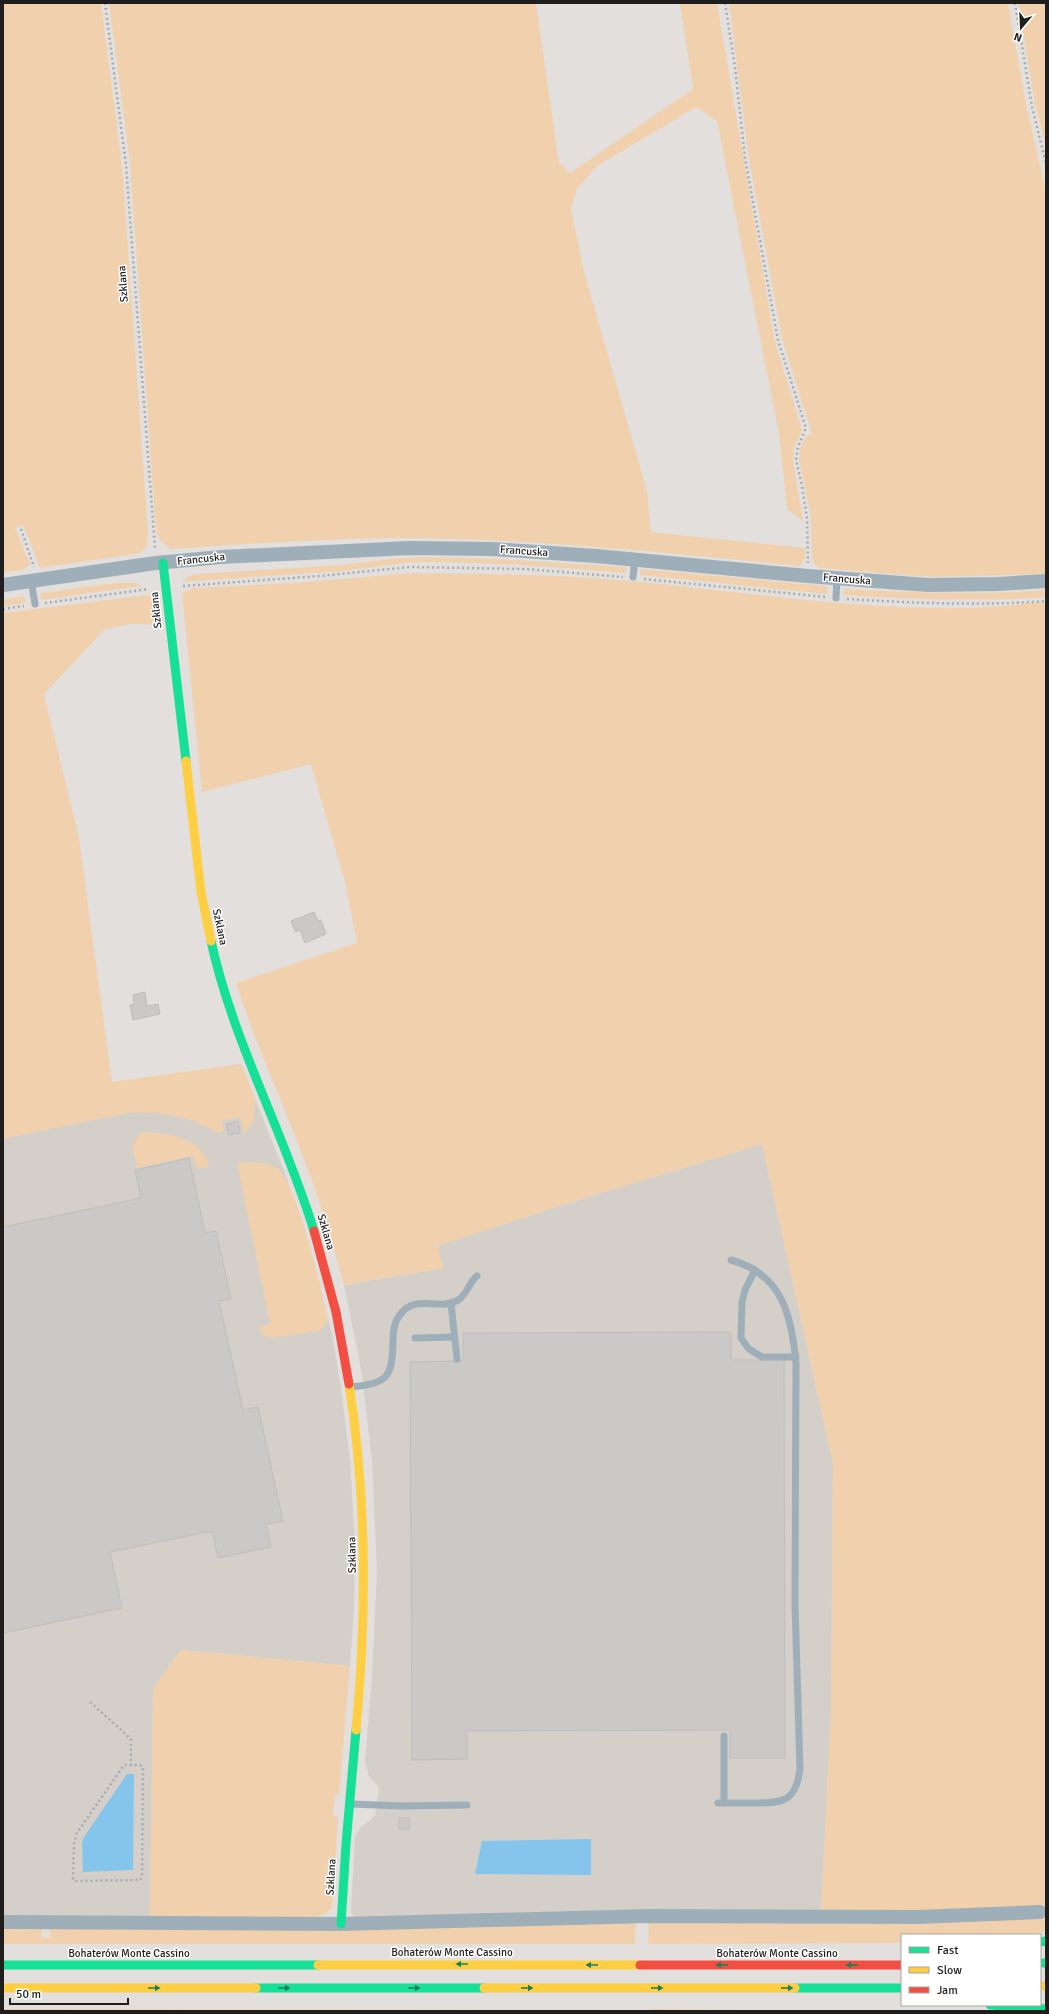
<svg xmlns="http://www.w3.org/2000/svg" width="1049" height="2014" font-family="Signika,sans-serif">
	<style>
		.built { fill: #d4cfc9 }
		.green { fill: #f1d1ad }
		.water { fill: #85c5ec }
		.building { fill: #cac9c7; stroke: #bfbdbc }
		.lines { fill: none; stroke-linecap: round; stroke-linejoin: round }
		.path { stroke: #a3acb2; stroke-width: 2.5; stroke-dasharray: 2 3; stroke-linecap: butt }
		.lane { stroke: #9eafb9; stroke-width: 7 }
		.street { stroke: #9eafb9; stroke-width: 14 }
		.fast { stroke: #16e098; stroke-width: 9 }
		.slow { stroke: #ffcf43; stroke-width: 9 }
		.jam { stroke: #f24e42; stroke-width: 9 }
		.oneway { fill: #1a7f5a }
		.labels { text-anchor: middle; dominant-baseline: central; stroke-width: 3; stroke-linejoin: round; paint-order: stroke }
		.street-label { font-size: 11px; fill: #1f1e1c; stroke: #fff }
	</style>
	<rect width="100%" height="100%" fill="#e2dfdd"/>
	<g class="built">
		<path d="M241,1064L287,1178L332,1334L341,1388L350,1460L355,1543L354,1607L350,1666L181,1650L153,1689L150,1917L3,1918V1102Z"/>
		<path d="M762,1144L833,1464L831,1713L821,1910L354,1917L351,1912L355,1836L361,1827L375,1816L379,1788L369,1776L365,1762L372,1677L377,1571L372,1460L361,1368L344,1285L444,1268L436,1246L588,1197Z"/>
	</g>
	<g class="green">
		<path d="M3,3H101L122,165L148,534L147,545L141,553L40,568L23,525L15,528L30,564L24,569L3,573Z"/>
		<path d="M109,3H536L559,163L570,173L693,89L680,3H717L775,342L802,430L794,448L793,461L803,521L787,509L779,433L717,121L696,107L597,166L577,189L571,208L584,272L647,491L651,532L805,548V558L800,566C669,553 538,539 405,538C327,538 249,544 171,549C164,544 159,541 156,532L130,163Z"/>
		<path d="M729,3H1008L1026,105L1046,192V574L930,577L818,568L812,560L811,518L799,460L800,448L807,435L812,434L782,339L749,160Z"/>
		<path d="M1018,3H1046V148L1035,104Z"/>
		<path d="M426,557L496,559L626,567V571L624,573C558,567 491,562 424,562C396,563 370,568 342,571C289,575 235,578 182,582L186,578L196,574L343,565L390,559Z"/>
		<path d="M641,569L826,586L828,591L827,594L640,575Z"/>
		<path d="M412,573C484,574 556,574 629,581C740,591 851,610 963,608C991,608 1019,604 1046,602V1932L1015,1935H902V1943L648,1944L649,1921L821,1924H919L1045,1917L1044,1908L923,1911L821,1910L831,1713L833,1464L762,1144L588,1197L437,1246L444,1268L344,1285C332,1242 320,1201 304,1159C282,1100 255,1043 236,983L357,943L345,882L311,764L202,792L182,593L193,588L294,583Z"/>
		<path d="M115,583H136L142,586L41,600V593Z"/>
		<path d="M845,589C912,593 979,595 1046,590V597C978,602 911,599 843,595Z"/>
		<path d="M148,595L156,603L161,625L132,624L105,629L44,694L79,838L112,1082L241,1064L257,1102L255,1103L254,1121L244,1134L240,1117L222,1121L224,1131L218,1133C190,1116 159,1111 127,1113L3,1139V613Z"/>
		<path d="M23,596L26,601L25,603L3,606V600Z"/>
		<path d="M144,1132C169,1133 203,1139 209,1166L197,1169L193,1156L137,1168L132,1146L139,1134Z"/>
		<path d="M250,1162C260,1163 271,1163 279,1170C298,1187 321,1289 328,1319L324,1327L318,1331L272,1338L264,1336L259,1327L270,1324L237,1163Z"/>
		<path d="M181,1650L350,1666L339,1795H335L333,1816L338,1817L332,1907L327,1913L317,1917H150L153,1689Z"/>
		<path d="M636,1921L635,1944H3V1929H42V1938H50V1929Z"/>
		<path d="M3,2009L635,2010L3,2011Z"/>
		<path d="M650,2009L851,2011H650Z"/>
	</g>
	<g class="water">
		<path d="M127,1774H134L133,1870L83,1872L82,1844L84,1837Z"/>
		<path d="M591,1839V1875L475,1874L482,1841Z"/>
	</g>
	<g class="building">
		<path d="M314,912L318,921L321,920L326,934L305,943L300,930L295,932L291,921Z"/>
		<path d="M145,992L147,1006L158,1004L160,1014L133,1020L130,1005L134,1004L133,995Z"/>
		<path d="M238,1121L240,1133L229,1135L226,1124Z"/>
		<path d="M189,1158L205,1233L216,1231L231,1299L219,1301L243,1410L258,1407L283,1521L266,1524L271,1547L218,1558L212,1531L110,1552L122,1608L3,1633V1227L141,1198L135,1170Z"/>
		<path d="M731,1332V1360H784L785,1758H730V1730L467,1731V1759L412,1760L410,1362L463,1361V1333Z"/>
		<rect x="399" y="1818" width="11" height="11"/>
	</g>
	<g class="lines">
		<g class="path">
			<path d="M105,3L126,165L155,548"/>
			<path d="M725,3L735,67L745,158L778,340L806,428L798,447L796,460L802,486L807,518L808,563"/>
			<path d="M1015,3L1032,107L1046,163"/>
			<path d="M21,529L34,567"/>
			<path d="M644,579L826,597"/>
			<path d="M183,586L319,576L409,567L525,569L623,577"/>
			<path d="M847,599C913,603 979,606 1046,601"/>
			<path d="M45,603L149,589"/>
			<path d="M3,609L24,606"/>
			<path d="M90,1702L131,1739V1765H140L143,1767L142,1877L140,1880L75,1881L73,1879L74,1843L77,1833L124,1765H131"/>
		</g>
		<g class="lane">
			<path d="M633,577L635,559"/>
			<path d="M31,580L35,604"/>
			<path d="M836,598L837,578"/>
			<path d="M755,1270L745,1290L742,1302L741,1338L749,1349L762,1357H796"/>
			<path d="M451,1303L457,1359"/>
			<path d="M415,1338L454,1337"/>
			<path d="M350,1387C389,1383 392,1378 393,1340C393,1331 394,1323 399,1316C415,1292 440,1312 458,1300C467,1295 469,1282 477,1276"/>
			<path d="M718,1803C730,1803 743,1803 755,1803C784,1803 796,1801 800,1769L795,1605L796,1364C792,1317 783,1274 731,1260"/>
			<path d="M724,1803V1736"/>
			<path d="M351,1804L402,1806L467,1805"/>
		</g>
		<g class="street">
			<path d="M3,585L156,563L221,557L409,548L492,549L596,556L808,576L928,585L998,584L1046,581"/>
			<path d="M3,1922L341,1924L649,1916L918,1917L1040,1912"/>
		</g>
		<g class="fast">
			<path d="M163,563L186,761"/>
			<path d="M211,941C233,1042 284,1132 314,1231"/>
			<path d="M341,1924L346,1844L356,1730"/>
			<path d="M1040,1942L1046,1941"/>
			<path d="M1040,1963H1046"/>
			<path d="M3,1965H318"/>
			<path d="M256,1988H484"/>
			<path d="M795,1988H902"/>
			<path d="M990,2005L1046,2009"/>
		</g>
		<g class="slow">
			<path d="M186,761L201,892L211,941"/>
			<path d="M349,1384C367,1499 367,1614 356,1730"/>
			<path d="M318,1965H640"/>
			<path d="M1040,1986H1046"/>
			<path d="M3,1988H256"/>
			<path d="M484,1988H795"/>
		</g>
		<g class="jam">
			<path d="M314,1231L336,1312L349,1384"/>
			<path d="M640,1965H902"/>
		</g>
	</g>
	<defs><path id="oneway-solid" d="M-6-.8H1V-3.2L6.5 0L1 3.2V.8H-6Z"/></defs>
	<g class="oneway">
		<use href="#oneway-solid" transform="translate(462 1964) rotate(180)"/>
		<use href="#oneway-solid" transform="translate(592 1965) rotate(-180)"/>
		<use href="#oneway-solid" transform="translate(722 1965) rotate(-180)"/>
		<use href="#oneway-solid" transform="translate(852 1965) rotate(-180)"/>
		<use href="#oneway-solid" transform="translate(154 1988)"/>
		<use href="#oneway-solid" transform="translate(284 1988)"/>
		<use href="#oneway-solid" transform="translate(414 1988)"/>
		<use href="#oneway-solid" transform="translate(527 1988)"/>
		<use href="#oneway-solid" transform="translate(657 1988)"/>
		<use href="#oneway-solid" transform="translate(787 1988)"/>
	</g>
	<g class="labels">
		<g class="street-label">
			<text transform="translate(123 284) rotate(-94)">Szklana</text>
			<text transform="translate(524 551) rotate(4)">Francuska</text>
			<text transform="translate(201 559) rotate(-6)">Francuska</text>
			<text transform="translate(847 579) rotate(5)">Francuska</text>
			<text transform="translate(156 610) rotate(-96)">Szklana</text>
			<text transform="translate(220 927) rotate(78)">Szklana</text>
			<text transform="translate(326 1232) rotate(74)">Szklana</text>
			<text transform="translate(352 1555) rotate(-91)">Szklana</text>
			<text transform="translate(331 1877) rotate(-87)">Szklana</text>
			<text x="452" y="1952">Bohaterów Monte Cassino</text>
			<text x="129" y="1953">Bohaterów Monte Cassino</text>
			<text x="777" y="1953">Bohaterów Monte Cassino</text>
		</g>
	</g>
	<rect width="1049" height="2014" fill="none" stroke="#1f1e1c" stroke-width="8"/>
	<rect x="901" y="1934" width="140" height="72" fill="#ffffff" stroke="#a5a5a4"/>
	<rect x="909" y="1947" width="20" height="6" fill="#16e098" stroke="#a5a5a4"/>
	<text x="937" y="1954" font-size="12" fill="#1f1e1c">Fast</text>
	<rect x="909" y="1967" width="20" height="6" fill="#ffcf43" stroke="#a5a5a4"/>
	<text x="937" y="1974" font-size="12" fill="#1f1e1c">Slow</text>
	<rect x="909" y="1987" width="20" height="6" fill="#f24e42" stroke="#a5a5a4"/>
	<text x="937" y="1994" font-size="12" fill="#1f1e1c">Jam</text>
	<g transform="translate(1021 28) rotate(199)" stroke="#ffffff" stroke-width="3" paint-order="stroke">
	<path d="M0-3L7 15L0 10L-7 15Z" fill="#1f1e1c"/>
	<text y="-6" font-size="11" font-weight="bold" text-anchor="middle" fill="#1f1e1c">N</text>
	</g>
	<path d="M10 1998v6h118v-6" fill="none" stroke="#1f1e1c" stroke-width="2"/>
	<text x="16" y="1998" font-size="12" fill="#1f1e1c" stroke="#ffffff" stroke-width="3" paint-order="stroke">50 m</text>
</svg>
